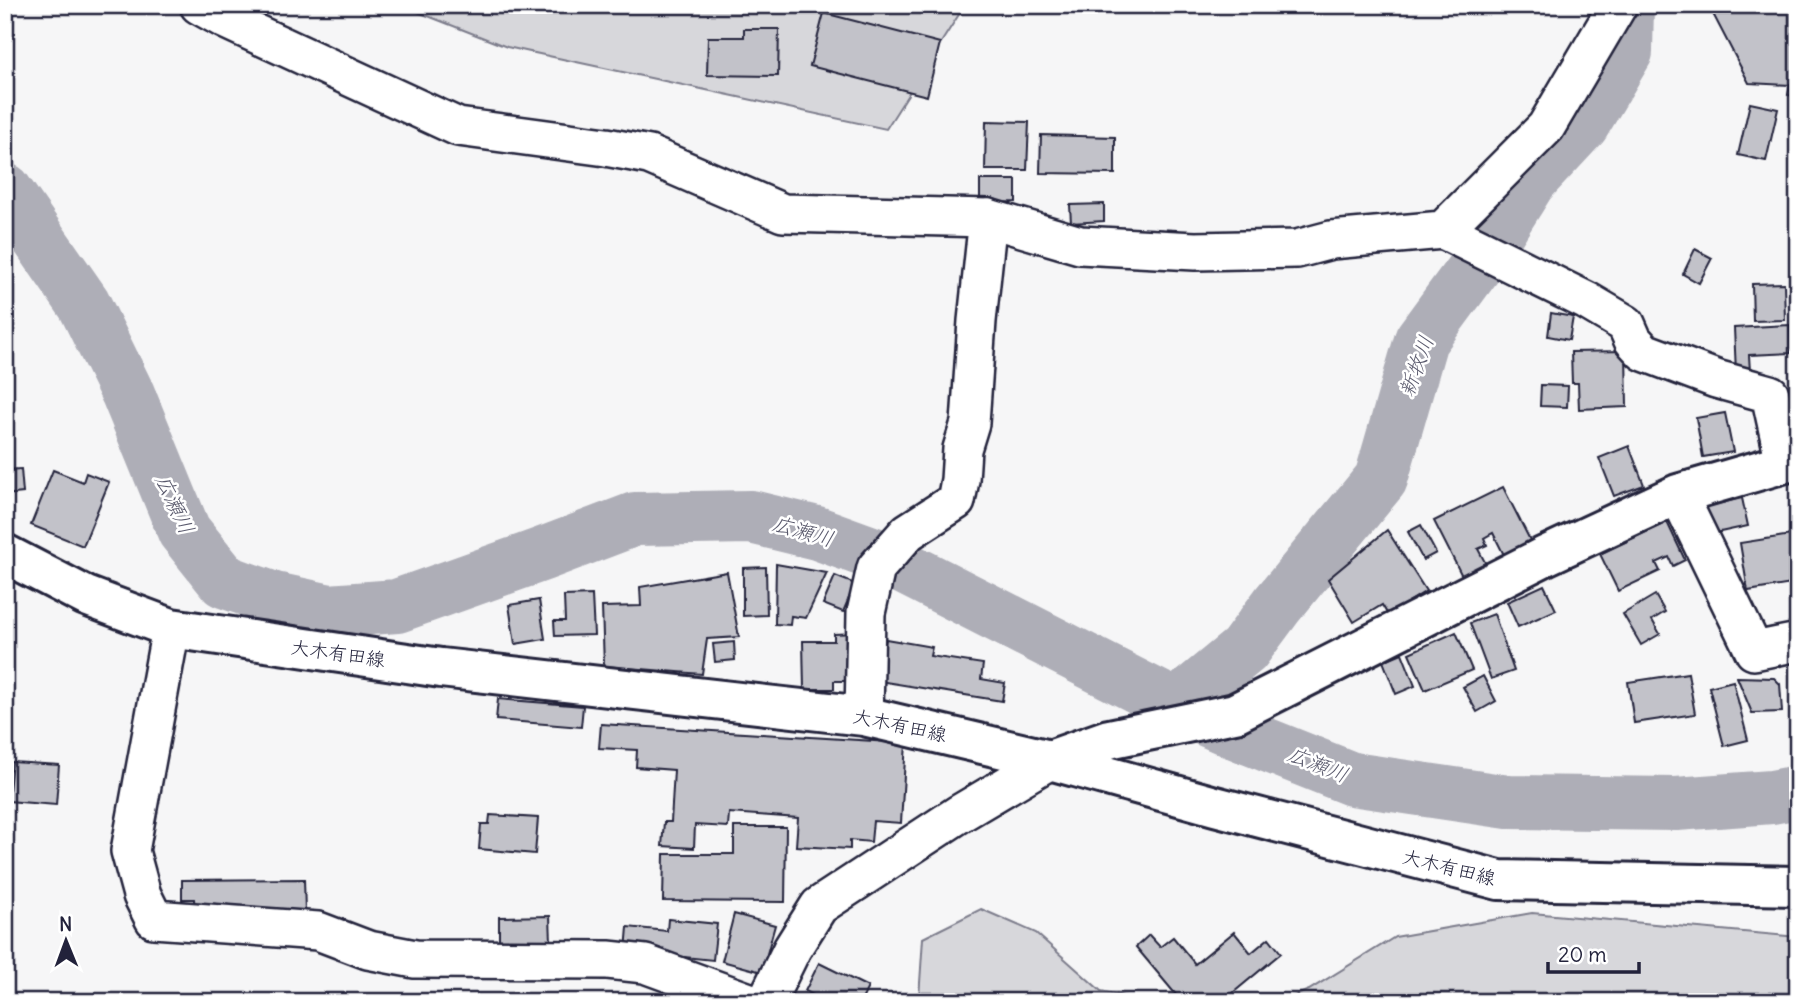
<svg xmlns="http://www.w3.org/2000/svg" width="1803" height="1007" font-family="Delius,'Klee One',sans-serif">
	<style>
		.green { fill: #d7d7db; stroke: #7c7c8b; stroke-width: 2 }
		.lines { fill: none; stroke-linecap: round; stroke-linejoin: round }
		.river { stroke: #aeaeb7; stroke-width: 54 }
		.building { fill: #c2c2c9; stroke: #22223b; stroke-width: 2 }
		.street-casing { stroke: #22223b; stroke-width: 42 }
		.secondary-casing { stroke: #22223b; stroke-width: 44 }
		.street { stroke: #fff; stroke-width: 37 }
		.secondary { stroke: #fff; stroke-width: 38 }
		.labels { text-anchor: middle; dominant-baseline: central; stroke-width: 5; stroke-linejoin: round; paint-order: stroke }
		.street-label { font-size: 19px; fill: #22223b; stroke: #fff }
		.water-label { font-size: 21px; font-style: italic; fill: #5a5a6d; stroke: #fff }
	</style>
	<rect width="100%" height="100%" fill="#f6f6f7"/>
	<filter id="ink" filterUnits="userSpaceOnUse"><feTurbulence type="fractalNoise" baseFrequency=".0143" numOctaves="2"/><feDisplacementMap in="SourceGraphic" scale="14" xChannelSelector="R" yChannelSelector="G"/><feConvolveMatrix kernelMatrix="1 2 1 2 8 2 1 2 1" color-interpolation-filters="sRGB"/></filter>
	<g filter="url(#ink)">
		<g class="green">
			<path d="M400,5H965L886,129L507,47Z"/>
			<path d="M981,909L1036,933L1101,991L1149,1002H921L919,998L923,938Z"/>
			<path d="M1532,913L1798,937V1002H1280L1309,990L1395,937Z"/>
		</g>
		<g class="lines">
			<g class="river">
				<path d="M5,190L84,304L128,394L184,531L224,581L274,599L329,611L397,606L543,554L635,519L751,517L817,533L883,557L1176,706L1237,733L1352,779L1508,802L1676,804L1772,797L1798,792"/>
				<path d="M1176,706L1244,650L1278,604L1381,479L1421,340L1482,257L1529,182L1583,124L1626,52L1627,5"/>
			</g>
		</g>
		<g class="building">
			<path d="M1727,5H1730L1734,12L1748,5H1798V97L1788,95L1790,85L1749,83L1712,12Z"/>
			<path d="M824,13L940,43L927,96L810,66Z"/>
			<path d="M744,29H779L778,76L707,75L708,37H744Z"/>
			<path d="M1750,103L1778,109L1766,161L1738,155Z"/>
			<path d="M986,121L1029,122L1027,170H985Z"/>
			<path d="M1041,135L1115,137V174L1040,173Z"/>
			<path d="M980,180H1016V202L980,203Z"/>
			<path d="M1104,204V221L1071,223L1070,205Z"/>
			<path d="M1695,249L1712,258L1699,283L1683,274Z"/>
			<path d="M1784,283L1785,320L1753,321L1752,284Z"/>
			<path d="M1551,313L1573,317L1569,340L1548,336Z"/>
			<path d="M1790,325L1791,353L1749,355L1750,372H1736L1734,328Z"/>
			<path d="M1626,351L1627,407L1579,409L1578,383H1572L1571,352Z"/>
			<path d="M1541,385L1568,386L1567,407L1540,406Z"/>
			<path d="M1791,407H1798V446Z"/>
			<path d="M1725,413L1733,452L1703,457L1696,418Z"/>
			<path d="M1629,446L1644,485L1614,496L1599,458Z"/>
			<path d="M21,469L23,493L5,495V470Z"/>
			<path d="M53,470L83,482L86,473L109,482L83,546L31,525Z"/>
			<path d="M1503,487L1531,542L1504,555L1493,533L1484,538L1487,545L1478,549L1486,564L1462,576L1434,521Z"/>
			<path d="M1742,498L1748,526L1711,534L1705,507Z"/>
			<path d="M1667,522L1685,560L1673,566L1669,557L1656,563L1660,571L1618,591L1600,554Z"/>
			<path d="M1421,525L1436,553L1423,560L1408,532Z"/>
			<path d="M1387,530L1426,591L1388,615L1382,605L1354,622L1328,579Z"/>
			<path d="M1798,534V583L1748,591L1740,543Z"/>
			<path d="M776,564L827,573L806,618L791,616L790,625L775,624Z"/>
			<path d="M766,567L767,615L743,616V568Z"/>
			<path d="M727,572L739,637L707,639L702,674L604,666L602,607L641,606L640,587Z"/>
			<path d="M835,576L855,584L843,612L823,604Z"/>
			<path d="M1544,585L1556,610L1518,627L1507,602Z"/>
			<path d="M592,595L594,635L555,636L554,621H565L564,596Z"/>
			<path d="M1655,595L1665,612L1652,620L1660,634L1641,645L1623,614Z"/>
			<path d="M539,600L545,639L515,644L509,605Z"/>
			<path d="M1494,614L1514,671L1491,679L1470,623Z"/>
			<path d="M1456,632L1472,670L1425,690L1409,653Z"/>
			<path d="M856,633L857,681H834V689H804L803,641H834V634Z"/>
			<path d="M886,639L932,647L930,656L983,664L981,679L1005,683L1002,701L879,681Z"/>
			<path d="M734,642L735,660L715,662L713,644Z"/>
			<path d="M1402,653L1415,686L1396,694L1383,661Z"/>
			<path d="M1688,673L1695,714L1634,723L1628,682Z"/>
			<path d="M1483,676L1496,701L1477,712L1463,687Z"/>
			<path d="M1737,677L1774,678L1780,684L1782,712L1752,713Z"/>
			<path d="M1733,681L1748,740L1724,746L1709,687Z"/>
			<path d="M498,699L583,706L581,727L496,720Z"/>
			<path d="M601,724L906,743L901,823L873,821L871,842L850,840V849L796,846L798,818L729,813L728,827L695,825L694,848L662,846L664,822H671L674,770L636,767L637,750L599,748Z"/>
			<path d="M12,762L59,765L56,805L8,801Z"/>
			<path d="M490,815L538,818L535,854L479,849L481,824H489Z"/>
			<path d="M734,827H786L785,902L663,901L664,854H734Z"/>
			<path d="M304,879L305,912L195,914L194,899H182V880Z"/>
			<path d="M734,914L775,925L762,972L722,961Z"/>
			<path d="M550,916L551,942L499,944V917Z"/>
			<path d="M668,919L717,924L713,960L626,951L628,927L667,931Z"/>
			<path d="M1234,932L1251,953L1269,938L1281,953L1222,1002H1182L1136,947L1149,935L1160,947L1173,937L1195,964Z"/>
			<path d="M819,963L868,987L861,1002H827L805,991Z"/>
		</g>
		<g class="lines">
			<defs>
				<g id="street">
					<path d="M199,5L226,20L458,127L606,147L649,155L783,213L988,218L1080,245L1195,251L1297,249L1331,240L1443,230L1546,127L1618,5"/>
					<path d="M1443,230L1587,301L1626,324L1633,340L1644,352L1716,379L1770,394L1785,463"/>
					<path d="M1678,494L1754,651L1798,642"/>
					<path d="M171,628L130,851L142,895L154,919L318,931L368,950L415,959L608,960L645,964L749,1002"/>
					<path d="M864,716L866,613L876,568L908,532L956,501L960,480L962,449L970,423L977,321L988,218"/>
					<path d="M766,1002L792,949L819,906L959,814L1050,760"/>
				</g>
				<g id="secondary">
					<path d="M5,554L86,596L171,628L441,668L864,716L1050,760L1215,806L1499,880L1798,886"/>
					<path d="M1050,760L1109,739L1235,713L1545,556L1678,494L1785,463L1798,461"/>
				</g>
			</defs>
			<use href="#street" class="street-casing"/>
			<use href="#secondary" class="secondary-casing"/>
			<use href="#street" class="street"/>
			<use href="#secondary" class="secondary"/>
		</g>
	</g>
	<g class="labels">
		<g class="street-label">
			<text transform="translate(338 653) rotate(8)">大木有田線</text>
			<text transform="translate(900 725) rotate(12)">大木有田線</text>
			<text transform="translate(1449 867) rotate(14)">大木有田線</text>
		</g>
		<g class="water-label">
			<text transform="translate(1416 366) rotate(-70)">新牧川</text>
			<text transform="translate(175 504) rotate(65)">広瀬川</text>
			<text transform="translate(803 531) rotate(16)">広瀬川</text>
			<text transform="translate(1318 764) rotate(22)">広瀬川</text>
		</g>
	</g>
	<rect width="1803" height="1007" fill="none" stroke="#fff" stroke-width="28"/>
	<rect x="14" y="14" width="1775" height="979" fill="none" stroke="#22223b" stroke-width="2.5" filter="url(#ink)"/>
	<g transform="translate(66 941) rotate(359)" stroke="#ffffff" stroke-width="5" paint-order="stroke">
	<path d="M0-5L12 26L0 18L-12 26Z" fill="#22223b"/>
	<text y="-10" font-size="19" font-weight="bold" text-anchor="middle" fill="#22223b">N</text>
	</g>
	<path d="M1548 962v10h91v-10" fill="none" stroke="#22223b" stroke-width="3.5"/>
	<text x="1558" y="962" font-size="21" fill="#22223b" stroke="#ffffff" stroke-width="5" paint-order="stroke">20 m</text>
</svg>
